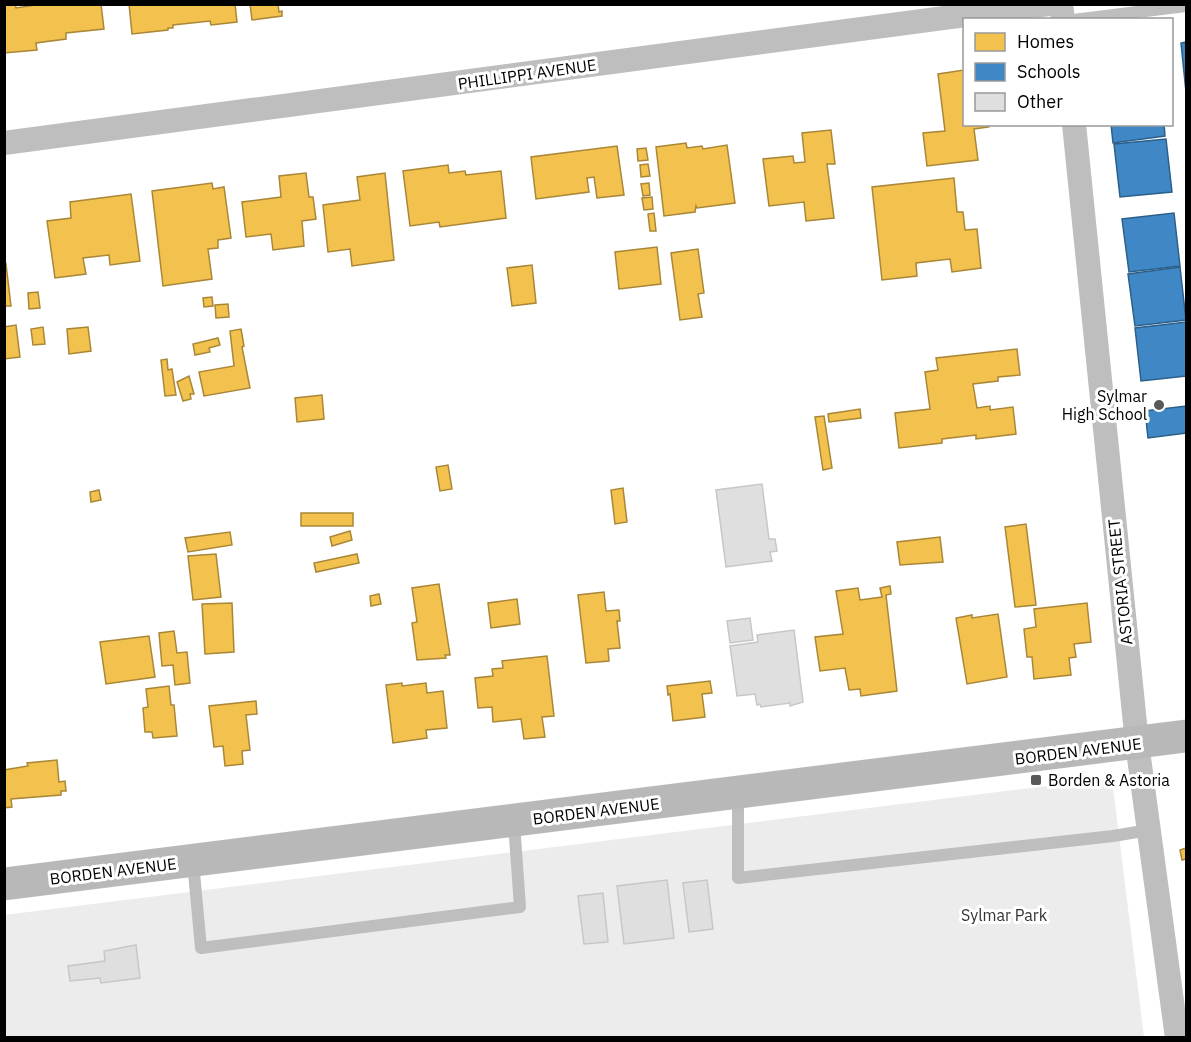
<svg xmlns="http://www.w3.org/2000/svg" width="1191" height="1042" font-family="'IBM Plex Sans',sans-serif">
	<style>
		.green { fill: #ececec }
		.homes { fill: #f2c14e; stroke: #a98737; stroke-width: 1.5 }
		.schools { fill: #3f88c5; stroke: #2c5f8a; stroke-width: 1.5 }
		.building { fill: #dfdfdf; stroke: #c7c7c7; stroke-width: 1.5 }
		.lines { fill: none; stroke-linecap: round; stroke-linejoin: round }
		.lane { stroke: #bebebe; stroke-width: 12 }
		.street { stroke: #bebebe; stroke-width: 24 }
		.secondary { stroke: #b8b8b8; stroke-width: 33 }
		.poi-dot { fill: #595959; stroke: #fff; stroke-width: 2 }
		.labels { text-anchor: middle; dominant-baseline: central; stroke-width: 6; stroke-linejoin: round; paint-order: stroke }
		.street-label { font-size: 16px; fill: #000; stroke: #fff }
		.poi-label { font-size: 16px; fill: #000; stroke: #fff; text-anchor: end }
		.park-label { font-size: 16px; fill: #333; stroke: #fff }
	</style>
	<rect width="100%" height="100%" fill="#fff"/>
	<path class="green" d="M1103,779L1113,787L1144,1037H5L4,915Z"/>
	<g class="homes">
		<path d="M15,4L16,8L42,4H101L104,29L66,33V39L36,43L37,50L4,53V5Z"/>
		<path d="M129,4H235L237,22L211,25L210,21L173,25V28H168V30L132,34Z"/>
		<path d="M250,4H278L279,12L282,11V16L252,20Z"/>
		<path d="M964,70V124H988L989,127L974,129L978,160L927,166L923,133L945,131L938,74Z"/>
		<path d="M831,130L835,164H827L834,218L806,221L804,202L769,206L763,159L793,156L794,163L805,162L802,133Z"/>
		<path d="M686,143L687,148L702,146L703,149L727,145L735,203L697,208L696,206L695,212L664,216L656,147Z"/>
		<path d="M617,146L624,195L597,198L594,177L587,178L589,192L536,199L531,157Z"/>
		<path d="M646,148L648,160L638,161L637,149Z"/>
		<path d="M648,164L650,176L641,177L640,165Z"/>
		<path d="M448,165L449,173L465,171L466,175L501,171L506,218L440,227L439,222L410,226L403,171Z"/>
		<path d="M306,173L309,197H313L316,219L302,221L304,246L273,250L271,234L246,237L242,202L281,197L279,176Z"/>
		<path d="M385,173L394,260L352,266L350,249L328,252L323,205L360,200L357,177Z"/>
		<path d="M954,178L957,212H963L965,230L977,229L981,268L952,272L950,259L916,263L917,276L882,280L872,187Z"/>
		<path d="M212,183L213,189L224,187L231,238L218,240V248L208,249L212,279L163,286L152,191Z"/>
		<path d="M649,183L650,195L643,196L641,184Z"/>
		<path d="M131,194L140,261L110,265L109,255L83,258L86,274L55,278L47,221L71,218L70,202Z"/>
		<path d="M652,197L653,209L644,210L642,198Z"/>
		<path d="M654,213L656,231H650L648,214Z"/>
		<path d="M657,247L661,284L619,289L615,252Z"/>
		<path d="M698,249L704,293L698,294L702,317L680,320L671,253Z"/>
		<path d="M6,264L11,306H4V265Z"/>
		<path d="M532,265L536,303L512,306L507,268Z"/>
		<path d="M38,292L40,308L29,309L28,293Z"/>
		<path d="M212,297L213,306L204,307L203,298Z"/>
		<path d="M228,304L229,317L216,318L215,305Z"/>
		<path d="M16,325L20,357L4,359V327Z"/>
		<path d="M43,327L45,344L33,345L31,329Z"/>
		<path d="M88,327L91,351L69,354L67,329Z"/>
		<path d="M241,329L244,346L242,347L250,388L204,396L199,372L234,366L230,331Z"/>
		<path d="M218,338L220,345L209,348L210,352L195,355L193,344Z"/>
		<path d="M1017,349L1020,375L998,377V381L973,384L977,408L990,406V410L1013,407L1016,434L976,439V435L942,439V443L899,448L895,413L930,409L925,372L938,370L936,358Z"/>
		<path d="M167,359L168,370L172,369L176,395L165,396L161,360Z"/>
		<path d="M189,376L194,394H190L191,399L183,401L177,382Z"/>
		<path d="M322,395L324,419L297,422L295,398Z"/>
		<path d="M860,409L861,418L829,422L828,414Z"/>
		<path d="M824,416L832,468L823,470L815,417Z"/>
		<path d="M448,465L452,489L440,491L436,467Z"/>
		<path d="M623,488L627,522L615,524L611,490Z"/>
		<path d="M99,490L101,500L91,502L90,492Z"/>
		<rect x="301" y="513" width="52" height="13"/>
		<path d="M1026,524L1036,605L1015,607L1005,527Z"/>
		<path d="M350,531L352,540L332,546L330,537Z"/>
		<path d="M230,532L232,545L188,552L185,538Z"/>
		<path d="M940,537L943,562L900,565L897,542Z"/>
		<path d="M216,554L221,597L193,600L188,556Z"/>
		<path d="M357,554L359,563L316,572L314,563Z"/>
		<path d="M439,584L450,655H445L446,658L417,660L412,623L417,622L412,588Z"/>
		<path d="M890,586L891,594L886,595L897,691L861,696L860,689L849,690L845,668L820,671L815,637L843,634L836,591L858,588L860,600L882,597L880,588Z"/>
		<path d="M604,592L606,611L619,610L620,621H617L620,648L608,649L609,661L586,663L578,595Z"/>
		<path d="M379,594L381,604L371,606L370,596Z"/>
		<path d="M517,599L520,624L491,628L488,603Z"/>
		<path d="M232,603L234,652L205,654L202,604Z"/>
		<path d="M1087,603L1091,642L1074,644L1076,657L1069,658L1071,675L1034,679L1032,657H1027L1024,629L1036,627L1034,609Z"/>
		<path d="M998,614L1007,677L967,684L956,618L972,615V618Z"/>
		<path d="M174,631L177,653L187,652L190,683L175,685L173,665L162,666L159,633Z"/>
		<path d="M149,636L155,677L106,684L100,642Z"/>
		<path d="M547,656L554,716L542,717L545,737L524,739L521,719L493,722L492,707L478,708L475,678L493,676L492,669L503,668L502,661Z"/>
		<path d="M710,681L712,693L702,694L705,717L673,721L670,694L668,695L667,686Z"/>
		<path d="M402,683V686L426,683L427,693L443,691L447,728L426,730L427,738L393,743L386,685Z"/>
		<path d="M169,686L171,705H174L177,736L153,738L152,732H145L143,708L148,707L146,689Z"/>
		<path d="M256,701L257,714L246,715L250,750L242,751L243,764L225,766L223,746L214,747L209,706Z"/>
		<path d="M57,760L59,782L65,781L66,791H61V795L11,799L12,807L4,808V770L28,766L27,763Z"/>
		<path d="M1186,848V859L1182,860L1180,850Z"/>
	</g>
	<g class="schools">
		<path d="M1186,42V92L1181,43Z"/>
		<path d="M1111,124H1164L1165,136L1113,143Z"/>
		<path d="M1166,139L1172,192L1120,197L1114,144Z"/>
		<path d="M1174,213L1180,266L1129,272L1122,219Z"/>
		<path d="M1180,267L1186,320L1135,326L1128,274Z"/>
		<path d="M1186,322V376L1141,381L1135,328Z"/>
		<path d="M1186,406V433L1148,438L1145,411Z"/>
	</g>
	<g class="building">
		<path d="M762,484L769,539H775L777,551L770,552L772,561L726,567L716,490Z"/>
		<path d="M750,618L753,640L730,643L727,621Z"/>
		<path d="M794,630L803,702L790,706V703L761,707L760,704L757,705L755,694L737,696L730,646L758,642L757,635Z"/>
		<path d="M667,880L674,938L624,944L617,886Z"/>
		<path d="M707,880L713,929L689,932L683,883Z"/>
		<path d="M603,893L608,942L584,944L578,896Z"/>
		<path d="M136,945L140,978L101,983L100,978L70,981L68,966L105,961L104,951Z"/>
	</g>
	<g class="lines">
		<g class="lane">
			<path d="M1073,20L1186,6"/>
			<path d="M738,793V878L1113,836L1149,830"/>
			<path d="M193,862L201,948L520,907L514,823"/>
		</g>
		<g class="street">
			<path d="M1061,4L1063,20"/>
			<path d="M1074,124L1137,743L1177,1038"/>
			<path d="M4,143L1049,4"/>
		</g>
		<path class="secondary" d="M4,884L1186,736"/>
	</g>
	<g class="poi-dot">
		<circle cx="1159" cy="405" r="6"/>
		<rect x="1030" y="774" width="12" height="12" rx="3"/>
	</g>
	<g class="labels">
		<g class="street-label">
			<text transform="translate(527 74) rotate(-8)">PHILLIPPI AVENUE</text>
			<text transform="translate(1120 582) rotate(-96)">ASTORIA STREET</text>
			<text transform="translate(1078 751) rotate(-7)">BORDEN AVENUE</text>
			<text transform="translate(596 811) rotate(-7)">BORDEN AVENUE</text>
			<text transform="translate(113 871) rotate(-7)">BORDEN AVENUE</text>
		</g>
		<g class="poi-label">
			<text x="1147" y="396">Sylmar<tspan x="1147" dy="18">High School</tspan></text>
			<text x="1048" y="780" text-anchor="start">Borden &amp; Astoria</text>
		</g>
		<g class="park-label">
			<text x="1004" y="915">Sylmar Park</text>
		</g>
	</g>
	<rect width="1191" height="1042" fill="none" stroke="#000000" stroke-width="12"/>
	<rect x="963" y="18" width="210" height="108" fill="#ffffff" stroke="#999999" stroke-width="1.5"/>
	<rect x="975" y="33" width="30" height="18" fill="#f2c14e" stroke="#999999" stroke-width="1.5"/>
	<text x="1017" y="48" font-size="18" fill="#000000">Homes</text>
	<rect x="975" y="63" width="30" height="18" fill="#3f88c5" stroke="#999999" stroke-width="1.5"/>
	<text x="1017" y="78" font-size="18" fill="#000000">Schools</text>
	<rect x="975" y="93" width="30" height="18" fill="#dfdfdf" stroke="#999999" stroke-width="1.5"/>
	<text x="1017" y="108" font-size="18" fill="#000000">Other</text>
</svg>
